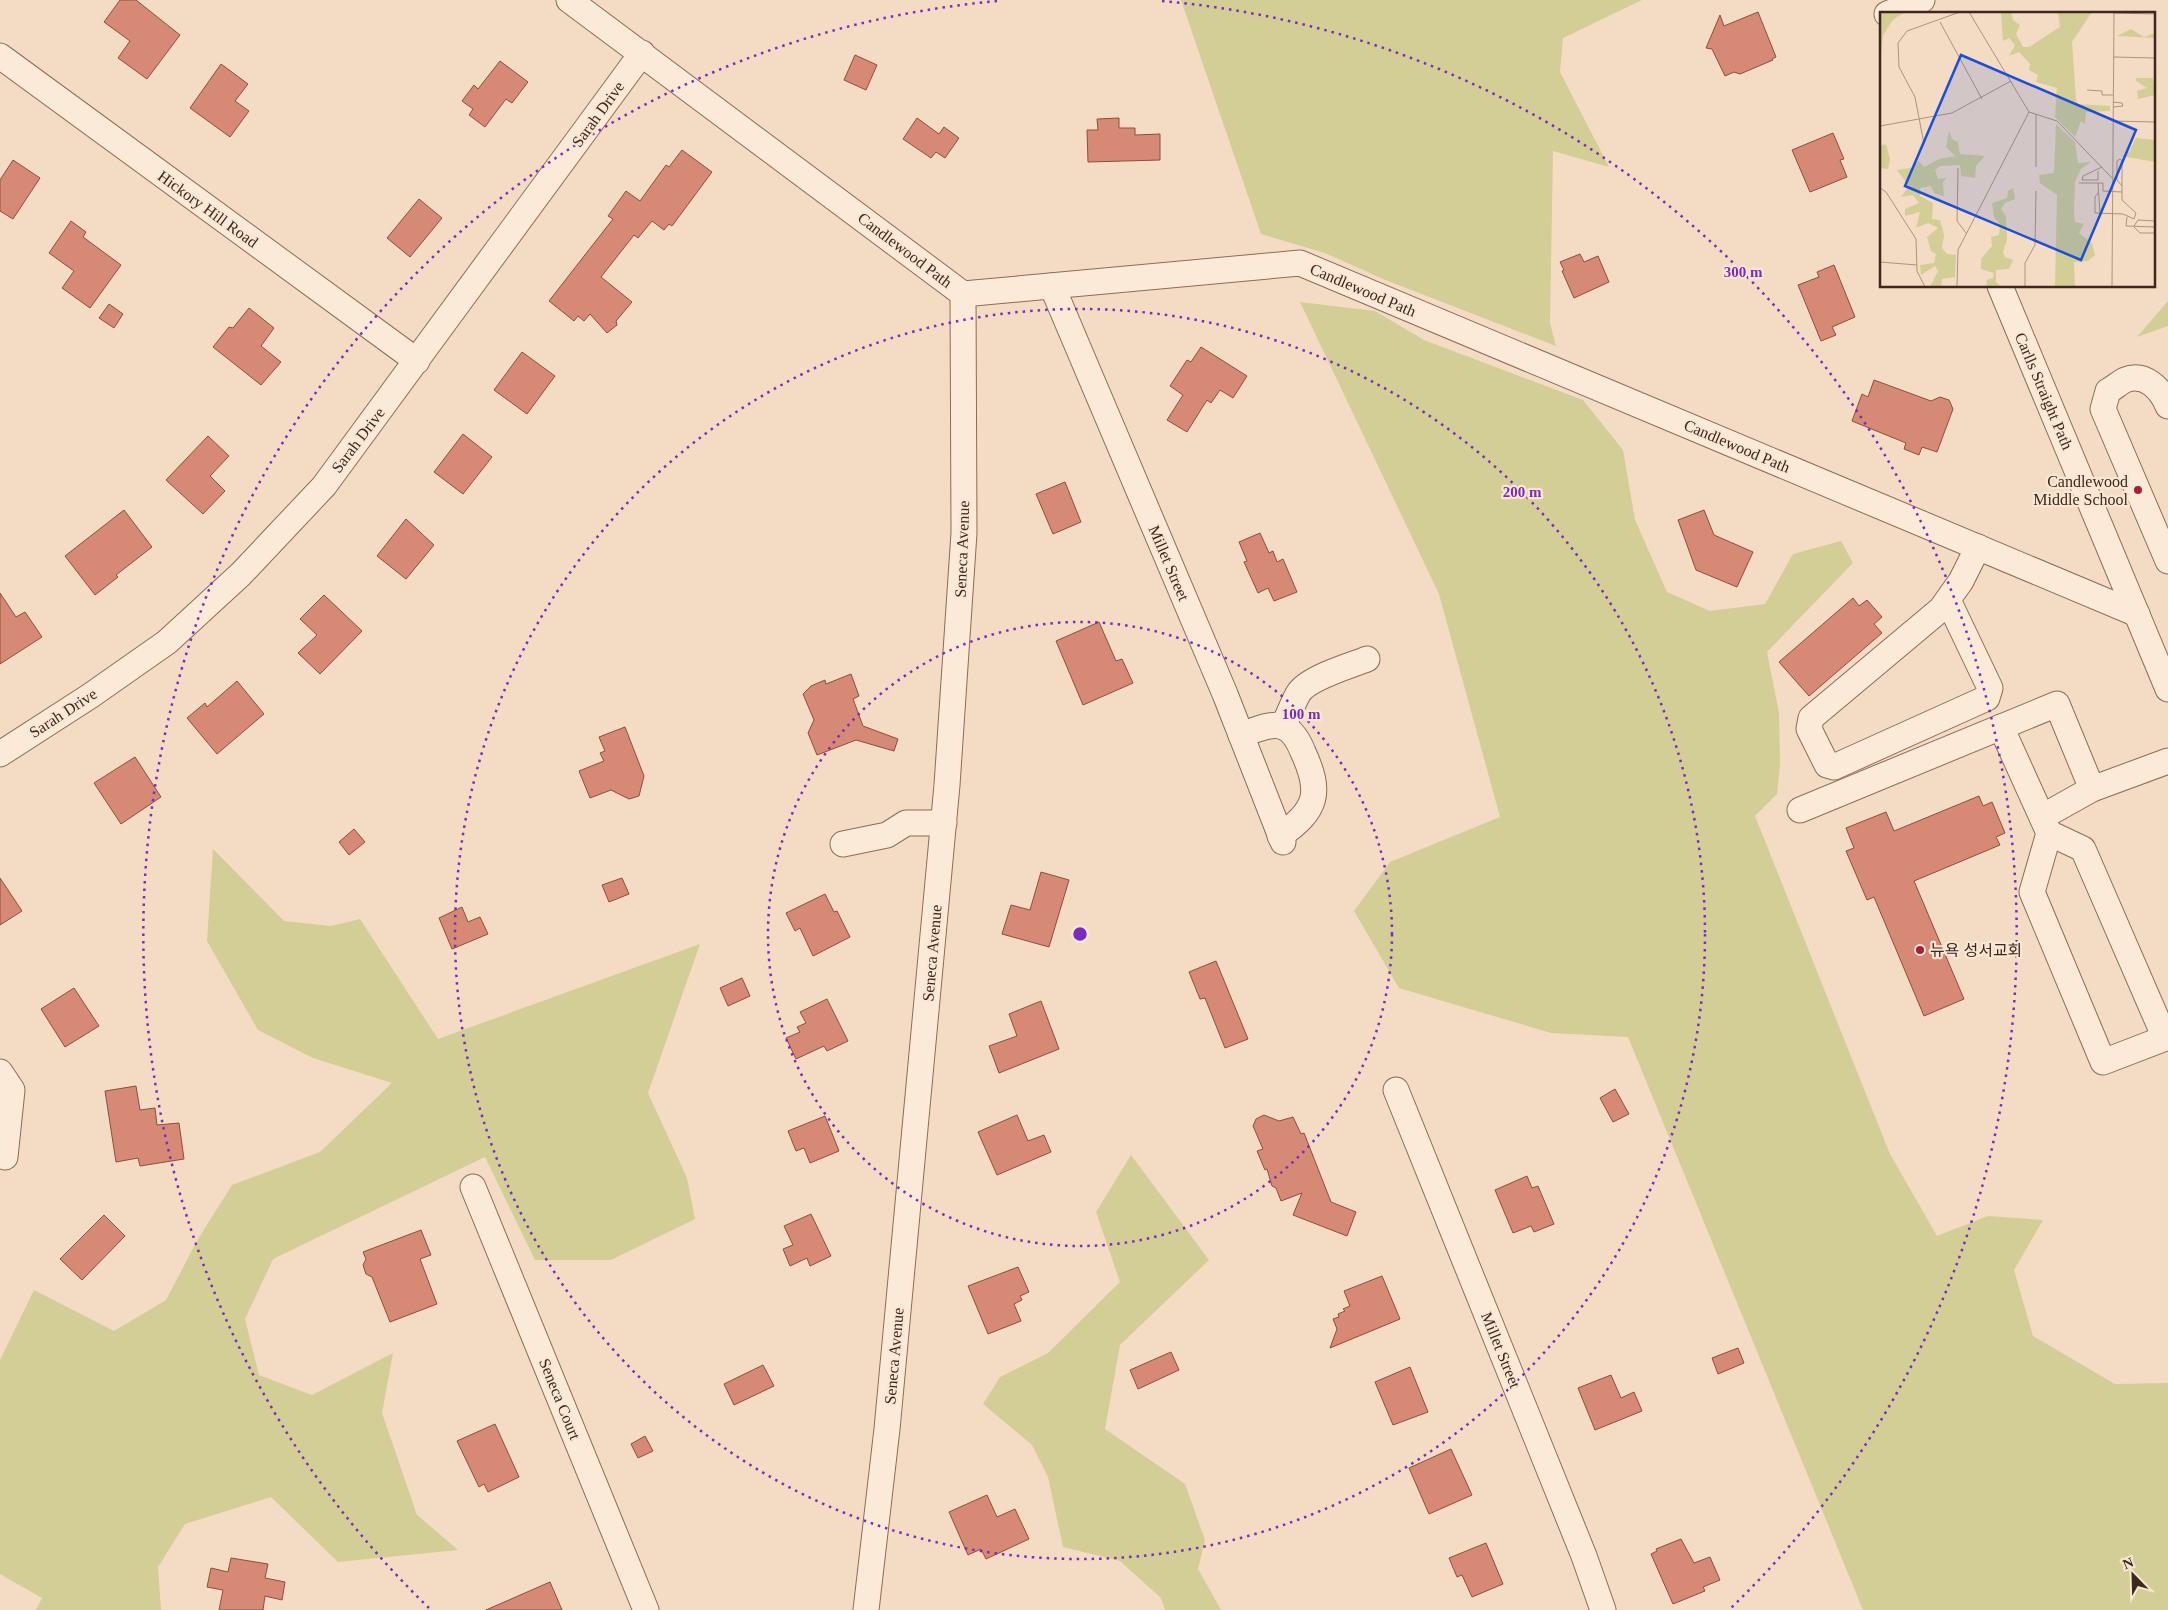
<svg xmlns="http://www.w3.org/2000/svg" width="2168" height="1610" font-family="'Times New Roman','Noto Sans KR',serif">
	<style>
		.green { fill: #d3ce95 }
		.building { fill: #d68a75; stroke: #924c3a }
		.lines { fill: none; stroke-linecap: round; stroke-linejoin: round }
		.minor-casing { stroke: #906a57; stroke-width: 27 }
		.minor { stroke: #fcead8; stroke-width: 25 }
		.ring { fill: none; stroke: #7b2cbf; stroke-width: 2.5; stroke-dasharray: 2.5 5 }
		.poi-dot { fill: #a6203b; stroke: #f9e7d4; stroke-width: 2 }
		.labels { text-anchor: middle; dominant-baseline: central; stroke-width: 4.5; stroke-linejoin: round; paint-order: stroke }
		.street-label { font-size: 16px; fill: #3e271d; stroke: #f9e7d4 }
		.poi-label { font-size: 16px; fill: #3e271d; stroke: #f9e7d4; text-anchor: end }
		.inset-road { fill: none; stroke: #ab9481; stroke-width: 1 }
		.view { fill: #1d4ed8; fill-opacity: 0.15; stroke: #1d4ed8; stroke-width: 2.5 }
		.inset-edge { fill: none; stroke: #3e271d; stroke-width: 2.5 }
		.centre { fill: #7b2cbf; stroke: #f9e7d4; stroke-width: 2.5 }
		.ring-label { font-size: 15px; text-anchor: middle; font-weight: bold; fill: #7b2cbf; stroke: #f9e7d4; stroke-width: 4.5; stroke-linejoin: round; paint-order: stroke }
	</style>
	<rect width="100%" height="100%" fill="#f3dcc3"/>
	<g class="green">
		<path d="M1181,0H1642L1563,38L1560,72L1609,167L1553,151L1550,323L1556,346L1383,279L1325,253L1261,234Z"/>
		<path d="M2168,301V326L2137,337Z"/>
		<path d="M1300,302L1375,311L1424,340L1583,400L1623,450L1635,520L1667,592L1710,611L1765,604L1793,554L1841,541L1853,563L1767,652L1779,713L1780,764L1777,794L1755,816L1890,1154L1937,1236L1988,1216L2043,1220L2014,1270L2033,1336L2115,1384L2168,1383V1610H1863L1628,1037L1551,1033L1399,988L1354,911L1390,862L1500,817L1439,594Z"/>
		<path d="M213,849L284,921L331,926L360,919L438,1039L700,944L648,1093L687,1178L695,1219L611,1260H535L485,1157L273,1259L245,1319L259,1375L312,1395L393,1353L382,1413L417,1515L458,1550L338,1562L271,1497L185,1524L158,1567L161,1610H36L42,1598L0,1574V1360L34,1290L114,1331L166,1300L198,1239L232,1185L320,1152L392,1083L313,1058L258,1030L207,941Z"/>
		<path d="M1131,1155L1209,1260L1120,1345L1105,1429L1185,1484L1205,1540L1198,1569L1221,1610H1165L1161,1598L1120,1561L1063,1547L1048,1477L1032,1445L983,1404L1000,1377L1048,1353L1120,1282L1096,1212Z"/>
	</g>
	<g class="building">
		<path d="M120,0H136L180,35L147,79L118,58L130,41L104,22Z"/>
		<path d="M1758,12L1776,57L1772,59L1773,60L1740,74L1734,72L1725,76L1712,49L1706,48L1720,15L1724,26Z"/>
		<path d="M855,55L877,65L866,90L844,80Z"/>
		<path d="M500,61L528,82L512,103L506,99L485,127L469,115L473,109L462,101L474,85L478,89Z"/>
		<path d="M221,64L248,84L235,101L249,111L230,137L190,108Z"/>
		<path d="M917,118L939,134L944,127L959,138L945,158L936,152L931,158L903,139Z"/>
		<path d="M1119,118V128H1135V135L1160,134V160L1088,162L1087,130H1098L1097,119Z"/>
		<path d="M1833,133L1844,159L1840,160L1847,177L1810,192L1792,150Z"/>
		<path d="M682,150L712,172L672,226L669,224L664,230L652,221L638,238L634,235L601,277L632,302L616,321L617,325L607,333L590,314L584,321L578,316L574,321L549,301L613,219L608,216L626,191L640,201L666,165L669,167Z"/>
		<path d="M13,160L40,178L13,219L0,211V180Z"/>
		<path d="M419,199L442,218L410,257L387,238Z"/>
		<path d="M71,221L86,232L83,237L121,265L90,308L62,288L74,271L49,253Z"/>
		<path d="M1580,254L1584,262L1598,256L1609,282L1574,298L1562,271L1564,270L1560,262Z"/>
		<path d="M1834,265L1855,317L1832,327L1836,335L1821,341L1798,285L1819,277L1817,272Z"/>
		<path d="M109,304L123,314L114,328L99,318Z"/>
		<path d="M249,308L274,328L261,346L281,362L261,385L213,347L229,327L233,328Z"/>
		<path d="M1201,347L1247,376L1233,398L1220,390L1211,403L1207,400L1187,432L1167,420L1183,395L1170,386L1187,360L1191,362Z"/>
		<path d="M522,352L555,376L527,414L494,390Z"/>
		<path d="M1874,380L1931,401L1940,397L1949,400L1953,409L1937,452L1922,447L1919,455L1904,449L1906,443L1852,421L1862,394L1868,397Z"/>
		<path d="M463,434L492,457L463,494L434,472Z"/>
		<path d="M208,436L229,456L210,476L225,491L203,514L166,480Z"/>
		<path d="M1065,482L1081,522L1053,534L1036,494Z"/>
		<path d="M124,510L152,547L116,575L118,577L95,595L65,556Z"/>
		<path d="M1704,510L1714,535L1753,552L1737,587L1696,570L1678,520Z"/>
		<path d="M406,519L434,545L406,579L377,556Z"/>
		<path d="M1260,533L1269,553L1273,551L1277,562L1283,559L1297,592L1274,601L1268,588L1258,593L1244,562L1247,561L1239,542Z"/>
		<path d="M0,593L16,617L25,612L42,637L0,664Z"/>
		<path d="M324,595L362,631L320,674L298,653L317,635L300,619Z"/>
		<path d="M1853,598L1859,606L1867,600L1882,617L1874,624L1882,633L1809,696L1779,662Z"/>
		<path d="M1099,622L1116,661L1122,659L1133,683L1083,705L1056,641Z"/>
		<path d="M851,674L859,696L853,699L863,726L898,739L894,751L856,740L817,755L808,733L814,720L803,694L811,686L825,680L826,684Z"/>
		<path d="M237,681L264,714L217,754L187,718L205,703L207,707Z"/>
		<path d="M625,727L644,776L639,796L629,799L611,790L590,798L579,771L604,761L600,753L605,751L599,737Z"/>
		<path d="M135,757L161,797L121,824L94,783Z"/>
		<path d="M1979,796L1983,806L1992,802L2005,833L1996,837L2000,845L1914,881L1964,999L1924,1016L1874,897L1867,900L1846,851L1854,848L1846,828L1886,812L1894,831Z"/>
		<path d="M354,829L365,842L349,855L339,842Z"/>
		<path d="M1041,872L1069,880L1049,947L1002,934L1011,905L1030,910Z"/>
		<path d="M0,878L22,911L0,925Z"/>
		<path d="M622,878L629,894L609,902L602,885Z"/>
		<path d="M825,894L834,912L837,911L850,937L813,956L800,928L795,931L786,913Z"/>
		<path d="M462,907L468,922L480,917L488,934L452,949L439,918Z"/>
		<path d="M1216,961L1248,1039L1225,1048L1205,998L1200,999L1189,972Z"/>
		<path d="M742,978L750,996L728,1006L720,988Z"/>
		<path d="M74,988L99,1026L65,1047L41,1009Z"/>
		<path d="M827,999L848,1041L827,1051L824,1046L796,1059L786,1038L800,1032L797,1027L806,1023L800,1012Z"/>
		<path d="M1041,1001L1059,1049L999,1073L989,1046L1017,1036L1009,1014Z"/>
		<path d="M136,1086L140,1110L155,1108L157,1125L179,1123L184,1159L140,1166L138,1158L116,1162L105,1091Z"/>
		<path d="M1615,1089L1629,1114L1613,1122L1600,1098Z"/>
		<path d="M1017,1115L1028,1141L1044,1135L1051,1152L997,1175L978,1132Z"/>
		<path d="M1264,1115L1279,1121L1293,1117L1301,1134L1304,1133L1331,1202L1356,1212L1347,1236L1293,1215L1302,1193L1281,1201L1276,1188L1272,1186L1267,1169L1265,1170L1257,1151L1263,1149L1253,1126L1256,1119Z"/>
		<path d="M825,1116L839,1151L810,1163L804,1148L796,1151L788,1131Z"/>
		<path d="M1527,1176L1532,1188L1538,1186L1554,1224L1534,1232L1531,1226L1513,1233L1495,1190Z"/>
		<path d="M811,1214L831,1256L810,1266L807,1258L790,1266L783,1249L793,1245L784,1226Z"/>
		<path d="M104,1215L125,1236L82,1280L60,1259Z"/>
		<path d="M421,1230L431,1255L420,1259L437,1304L390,1322L372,1277L366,1274L363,1265L366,1259L363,1252Z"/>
		<path d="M1018,1267L1029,1292L1020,1296L1022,1300L1014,1304L1021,1321L988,1334L968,1286Z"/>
		<path d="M1382,1276L1400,1319L1330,1348L1337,1329L1333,1319L1339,1317L1338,1314L1345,1311L1343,1309L1350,1306L1344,1291Z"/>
		<path d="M1738,1348L1744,1363L1718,1374L1712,1358Z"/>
		<path d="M1171,1352L1179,1370L1138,1389L1130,1370Z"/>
		<path d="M763,1365L774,1386L734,1405L724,1384Z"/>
		<path d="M1410,1367L1428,1412L1393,1425L1375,1382Z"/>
		<path d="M1611,1375L1621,1398L1634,1392L1642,1411L1595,1430L1578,1388Z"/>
		<path d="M495,1424L519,1477L488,1492L484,1484L479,1487L457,1441Z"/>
		<path d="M645,1436L653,1451L638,1458L631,1444Z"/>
		<path d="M1451,1449L1472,1495L1429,1514L1409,1468Z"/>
		<path d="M987,1495L997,1517L1015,1509L1029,1539L986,1559L981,1549L968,1555L949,1512Z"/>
		<path d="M1681,1539L1694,1563L1710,1557L1720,1580L1703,1587L1705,1591L1673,1604L1651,1554L1657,1551L1656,1549Z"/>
		<path d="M1486,1543L1503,1584L1472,1597L1462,1575L1457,1577L1449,1558Z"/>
		<path d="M231,1558L268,1564L265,1578L285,1582L282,1600L265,1596L263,1610H219L223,1590L207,1587L211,1568L228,1572Z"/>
		<path d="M550,1582L562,1610H486Z"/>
	</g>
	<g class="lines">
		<defs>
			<g id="minor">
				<path d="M569,0L963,294L1300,263L2137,614"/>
				<path d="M1887,14L1922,0"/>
				<path d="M0,56L417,361"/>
				<path d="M1052,286L1225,694L1283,842"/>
				<path d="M2000,286L2168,689"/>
				<path d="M2168,406C2161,389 2145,372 2125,380C2119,383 2114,388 2108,391L2103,409L2168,561"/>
				<path d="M1948,600L1990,688L1987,698L1834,767L1827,765L1809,729L1811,718L1941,609L1961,581L1978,547"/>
				<path d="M1283,727C1288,716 1292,705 1298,694C1307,678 1350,666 1367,659"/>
				<path d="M2001,727L2049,833L2032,892L2103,1062L2168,1037"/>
				<path d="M1241,735C1253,731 1269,723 1281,726C1292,729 1299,742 1303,752C1322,793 1317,810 1280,836"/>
				<path d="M0,754L90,696L167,642L241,574L324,486L642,53"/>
				<path d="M1800,810L2057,704L2092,789"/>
				<path d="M2042,817L2092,789L2168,761"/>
				<path d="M2049,833L2083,849L2165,1038"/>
				<path d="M843,844L887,835L906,823H944"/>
				<path d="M0,1072L12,1090L5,1157"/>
				<path d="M1396,1090L1584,1556L1603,1610"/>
				<path d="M473,1187L646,1610"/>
				<path d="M866,1610L887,1429L947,785L964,533L963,294"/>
			</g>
		</defs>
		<use href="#minor" class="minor-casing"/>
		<use href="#minor" class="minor"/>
	</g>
	<g class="ring">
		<circle cx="1080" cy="934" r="312"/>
		<circle cx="1080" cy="934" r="625"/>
		<path d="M429 1608A937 937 0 0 1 998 1M1162 1A937 937 0 0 1 1731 1608"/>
	</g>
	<g class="poi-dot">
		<circle cx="2138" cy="490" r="5"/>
		<circle cx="1920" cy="950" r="5"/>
	</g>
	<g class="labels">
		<g class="street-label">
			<text transform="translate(598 114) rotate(-54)">Sarah Drive</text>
			<text transform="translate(208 209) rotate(36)">Hickory Hill Road</text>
			<text transform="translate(905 250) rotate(37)">Candlewood Path</text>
			<text transform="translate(1363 290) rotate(23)">Candlewood Path</text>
			<text transform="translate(2044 391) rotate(67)">Carlls Straight Path</text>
			<text transform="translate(358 440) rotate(-53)">Sarah Drive</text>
			<text transform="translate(1737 446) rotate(23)">Candlewood Path</text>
			<text transform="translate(962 549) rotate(-88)">Seneca Avenue</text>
			<text transform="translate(1169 563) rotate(67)">Millet Street</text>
			<text transform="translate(63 713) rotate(-33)">Sarah Drive</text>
			<text transform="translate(932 953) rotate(-85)">Seneca Avenue</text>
			<text transform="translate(1501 1350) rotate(68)">Millet Street</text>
			<text transform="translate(894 1356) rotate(-85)">Seneca Avenue</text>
			<text transform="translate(560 1399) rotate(68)">Seneca Court</text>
		</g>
		<g class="poi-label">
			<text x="2128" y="481">Candlewood<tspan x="2128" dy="18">Middle School</tspan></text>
			<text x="1930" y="950" text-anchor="start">뉴욕 성서교회</text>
		</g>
	</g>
	<g transform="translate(1880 12)">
		<rect width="275" height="275" fill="#f3dcc3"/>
		<path d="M0,0H25L13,8L3,23L0,50ZM131,0L133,8L140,13L136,22L143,35H149L180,15L178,0H212L192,30L196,88L198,92L230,94V99L206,100L205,112L201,109L195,125L175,105L177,76L156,70L158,63L149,58L150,52L139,40L129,44L135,33L129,26L123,29L121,1ZM251,17L264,25L275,21V26L237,24ZM256,66H273L275,83L258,87L257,79L267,76L256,69ZM176,112L195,130L198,151L211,150L201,157L195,170L194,202L195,210L204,212L199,221L212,231L215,243L208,249L194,250L195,275H175L177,183L160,171L159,163L174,161ZM69,119L72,127L78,130L80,142L105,144L96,154L95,166L81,164L80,153L60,154L55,158L58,167L66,166L63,171L64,184L54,181L51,174L40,176V184L53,191L52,207L60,208L64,223L62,236L67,242L76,243L75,265L62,267L61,275H50L58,259L55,254L41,263L40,253L54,251L56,242L51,239L47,225L58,216L48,211L36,216L40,200L25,204V197L39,191L33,183L21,185L29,174L17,158L31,156L39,149L44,155L59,147L75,144L66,135ZM256,126L275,128V150L242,144L249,140ZM6,132L10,147L8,157L0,156V134ZM133,176L135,187L125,191L121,197L126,204L127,228L123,240L125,245L133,248L129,257L116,258V270L121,275H106L107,268L113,266L114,261L101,257V247L112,234L111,225L119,223L120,212L114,205L112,191L127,186L128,179Z" fill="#d3ce95"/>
		<path class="inset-road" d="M89,0L149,100L177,109L232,166M234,1L275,2M60,10L102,87M233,45L275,46M207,78L222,79V83H233M233,90L242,91L243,94L233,95M233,109L275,110M0,114L72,101L131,69M41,137L44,132L35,85L19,55L18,31L27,19L80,0M156,155V102M78,156L77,209L86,221M218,159V168H202L203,164L222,155M199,171H223V179M218,171L220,202M0,176L6,180L36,227L37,259L45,275M223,179L242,180M218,181L215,185V201L243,202L254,207L256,201L242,188V149L240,147L237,149V168L242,174M247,205L246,214L275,215M254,214L258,208L275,209M254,215L260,221H275M0,250L37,253M77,275L78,238L149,100M145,275V251L155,233L156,179M232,275L234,0"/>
		<path class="view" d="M81,43L256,118L201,248L25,174Z"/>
		<rect width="275" height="275" class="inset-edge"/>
	</g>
	<circle cx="1080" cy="934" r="8" class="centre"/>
	<g class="ring-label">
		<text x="1743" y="277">300 m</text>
		<text x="1522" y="497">200 m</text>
		<text x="1301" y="719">100 m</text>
	</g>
	<g transform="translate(2133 1575) rotate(337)" stroke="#f9e7d4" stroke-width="4" paint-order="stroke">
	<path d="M0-4L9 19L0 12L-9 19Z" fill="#3e271d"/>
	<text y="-8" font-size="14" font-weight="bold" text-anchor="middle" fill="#3e271d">N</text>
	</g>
</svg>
